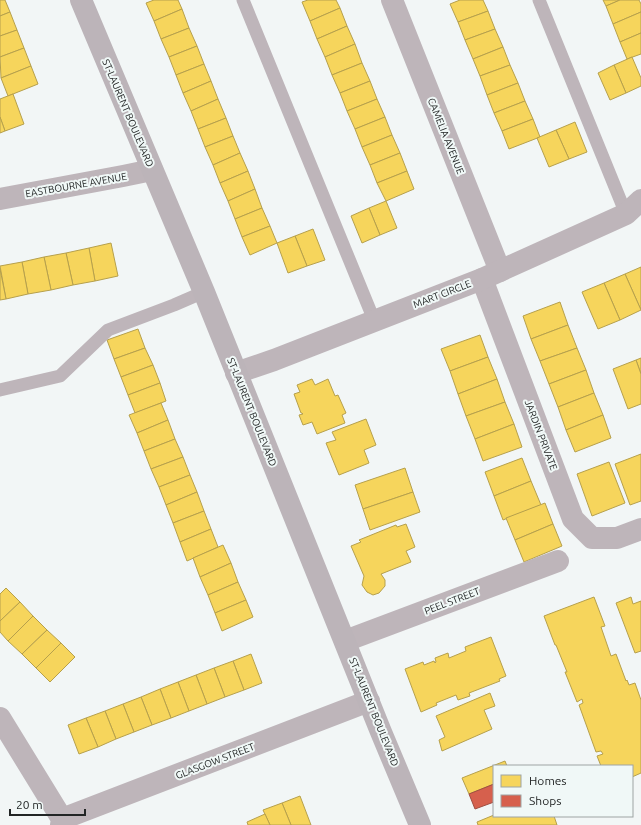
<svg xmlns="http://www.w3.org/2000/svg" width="641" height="825" font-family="Ubuntu,sans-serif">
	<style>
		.homes { fill: #f6d55c; stroke: #b6a04c }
		.shops { fill: #d6604d; stroke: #a04e41 }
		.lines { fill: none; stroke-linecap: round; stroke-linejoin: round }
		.lane { stroke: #beb5ba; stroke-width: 13 }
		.street { stroke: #beb5ba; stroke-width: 22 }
		.secondary { stroke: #bcb4b9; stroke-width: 22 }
		.labels { text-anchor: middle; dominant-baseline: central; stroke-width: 4; stroke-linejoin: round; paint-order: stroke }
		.street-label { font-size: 10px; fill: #222525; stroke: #f0f8f7 }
	</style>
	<rect width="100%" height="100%" fill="#f2f6f6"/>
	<g class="homes">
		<path d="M0,0H5L10,12L0,16Z"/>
		<path d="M154,0H178L182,9L154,21L146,3Z"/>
		<path d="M308,0H336L340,8L310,21L302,2Z"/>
		<path d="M460,0H483L488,11L458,22L450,4Z"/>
		<path d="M603,0H620L606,6Z"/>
		<path d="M620,0H639L641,4V12L613,24L606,6Z"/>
		<path d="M340,8L347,26L317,39L310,21Z"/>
		<path d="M182,9L189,28L161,39L154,21Z"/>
		<path d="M488,11L495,29L465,40L458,22Z"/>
		<path d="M10,12L17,30L0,36V16Z"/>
		<path d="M641,12V33L620,42L613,24Z"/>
		<path d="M347,26L355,44L325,57L317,39Z"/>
		<path d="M189,28L197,46L169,57L161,39Z"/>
		<path d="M495,29L503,47L473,59L465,40Z"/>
		<path d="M17,30L24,48L0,57V36Z"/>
		<path d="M641,33V54L627,59L620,42Z"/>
		<path d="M355,44L362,63L332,75L325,57Z"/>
		<path d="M197,46L204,64L176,75L169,57Z"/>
		<path d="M503,47L510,65L480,76L473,59Z"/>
		<path d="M24,48L31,66L1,78L0,57Z"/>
		<path d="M632,57L641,78V86L626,93L614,65Z"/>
		<path d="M362,63L370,81L340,93L332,75Z"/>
		<path d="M204,64L211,81L183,93L176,75Z"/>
		<path d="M510,65L518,83L487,95L480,76Z"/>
		<path d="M614,65L626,93L610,100L598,73Z"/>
		<path d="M31,66L38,84L8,96L1,78Z"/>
		<path d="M211,81L218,99L191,111L183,93Z"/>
		<path d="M370,81L377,99L347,111L340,93Z"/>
		<path d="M518,83L525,101L494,113L487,95Z"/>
		<path d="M13,94L24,124L5,131L0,117V99Z"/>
		<path d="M218,99L226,118L198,129L191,111Z"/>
		<path d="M377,99L385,117L355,129L347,111Z"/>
		<path d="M525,101L533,119L502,131L494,113Z"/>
		<path d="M0,117L5,131L0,133Z"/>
		<path d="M385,117L392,135L362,147L355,129Z"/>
		<path d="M226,118L233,136L205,147L198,129Z"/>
		<path d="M533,119L540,137L509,149L502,131Z"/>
		<path d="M575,122L587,152L569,159L556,130Z"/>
		<path d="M556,130L569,159L549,167L537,138Z"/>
		<path d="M392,135L400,153L370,165L362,147Z"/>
		<path d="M233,136L240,153L213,165L205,147Z"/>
		<path d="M240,153L248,171L220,183L213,165Z"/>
		<path d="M400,153L407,171L377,183L370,165Z"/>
		<path d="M248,171L255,189L228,201L220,183Z"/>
		<path d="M407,171L414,189L386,201L377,183Z"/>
		<path d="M255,189L262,208L235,219L228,201Z"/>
		<path d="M386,201L397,228L380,235L369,208Z"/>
		<path d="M262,208L270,226L242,237L235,219Z"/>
		<path d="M369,208L380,235L362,243L351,216Z"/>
		<path d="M270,226L277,243L250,255L242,237Z"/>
		<path d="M313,229L325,260L307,266L295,236Z"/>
		<path d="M295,236L307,266L288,273L277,243Z"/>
		<path d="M111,243L118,276L95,281L89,248Z"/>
		<path d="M89,248L95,281L73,285L66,253Z"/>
		<path d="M66,253L73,285L51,290L44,257Z"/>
		<path d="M44,257L51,290L28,294L22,262Z"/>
		<path d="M22,262L28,294L6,299L0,266Z"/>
		<path d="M641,267V310L625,274Z"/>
		<path d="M0,269L6,299L0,300Z"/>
		<path d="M625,274L641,310L620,320L604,283Z"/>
		<path d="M604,283L620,320L598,329L582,292Z"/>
		<path d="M560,302L568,325L531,339L523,316Z"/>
		<path d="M568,325L577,348L540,361L531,339Z"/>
		<path d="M138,329L145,348L114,359L107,340Z"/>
		<path d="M480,335L488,357L450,371L441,349Z"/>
		<path d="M145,348L153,365L121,377L114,359Z"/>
		<path d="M577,348L586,370L549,384L540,361Z"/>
		<path d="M488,357L497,379L458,394L450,371Z"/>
		<path d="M641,358V374L636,360Z"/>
		<path d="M636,360L641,374V404L628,409L613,369Z"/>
		<path d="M153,365L160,383L128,395L121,377Z"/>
		<path d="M586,370L594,393L558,407L549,384Z"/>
		<path d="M312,379L315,385L328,379L335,396L338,395L346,413L342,415L345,423L317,434L312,422L303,425L299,415L303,414L302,413H301L294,394L300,392L297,385Z"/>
		<path d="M497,379L505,402L466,416L458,394Z"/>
		<path d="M160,383L166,401L135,413L128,395Z"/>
		<path d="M594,393L603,415L566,430L558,407Z"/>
		<path d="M505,402L514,424L475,439L466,416Z"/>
		<path d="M161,403L168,420L137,433L129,415Z"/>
		<path d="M603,415L611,438L575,452L566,430Z"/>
		<path d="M366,419L376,445L364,450L369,463L339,475L326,443L336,440L332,432Z"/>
		<path d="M168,420L175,439L144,451L137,433Z"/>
		<path d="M514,424L522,447L483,461L475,439Z"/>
		<path d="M175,439L183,457L151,469L144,451Z"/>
		<path d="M641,454V501L630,505L615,464Z"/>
		<path d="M183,457L190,475L159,487L151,469Z"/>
		<path d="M522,458L531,481L494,496L485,472Z"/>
		<path d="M609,462L625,503L592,516L577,474Z"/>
		<path d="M405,468L413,492L363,509L355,485Z"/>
		<path d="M190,475L197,492L166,505L159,487Z"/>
		<path d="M531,481L541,505L503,520L494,496Z"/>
		<path d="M197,492L204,511L173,523L166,505Z"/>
		<path d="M413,492L420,512L370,530L363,509Z"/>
		<path d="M545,503L553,524L515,540L506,518Z"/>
		<path d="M204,511L211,529L180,542L173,523Z"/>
		<path d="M406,524L415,547L406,551L411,562L381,574L385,580V586L379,593L373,595L367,592L362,585L364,576L351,546L361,542L359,540L396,525L397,527Z"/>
		<path d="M553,524L562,546L524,562L515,540Z"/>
		<path d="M211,529L218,547L187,561L180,542Z"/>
		<path d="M223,545L231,563L200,577L193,558Z"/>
		<path d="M231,563L238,582L208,595L200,577Z"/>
		<path d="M238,582L246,600L215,613L208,595Z"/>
		<path d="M6,588L20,602L0,621V594Z"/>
		<path d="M594,597L605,626L601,627L611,656L616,654L626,681L627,680L629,685L635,683L641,700V773L632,777V766H601L597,756L603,754L601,751L596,752L579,705L583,703L582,699L577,702L565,672H567L556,645H555L544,616Z"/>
		<path d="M631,597L633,604L641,601V651L635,653L616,603Z"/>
		<path d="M246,600L253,617L222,631L215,613Z"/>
		<path d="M20,602L33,616L8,641L0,632V621Z"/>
		<path d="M33,616L47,630L22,654L8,641Z"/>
		<path d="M47,630L61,643L36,668L22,654Z"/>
		<path d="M491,637L506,676L499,679L500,681L469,693L470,696L458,700L456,695L436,703L437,705L421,712L405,669L423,662L424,665L434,661L435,663L436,662L435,658L448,653L449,658L466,651L465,647Z"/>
		<path d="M61,643L75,657L50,682L36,668Z"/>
		<path d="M251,654L262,683L244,690L233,661Z"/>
		<path d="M233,661L244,690L225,697L214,668Z"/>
		<path d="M214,668L225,697L207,704L196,675Z"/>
		<path d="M196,675L207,704L189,711L178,682Z"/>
		<path d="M178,682L189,711L171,718L160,689Z"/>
		<path d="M160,689L171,718L152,725L141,697Z"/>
		<path d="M490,693L495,706L484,710L492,729L442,751L439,740L445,737L436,716Z"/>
		<path d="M141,697L152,725L134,732L123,704Z"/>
		<path d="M123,704L134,732L116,739L105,711Z"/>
		<path d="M105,711L116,739L98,747L86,718Z"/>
		<path d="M86,718L98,747L79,754L68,725Z"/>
		<path d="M505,761L507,766H494V784L469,794L462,778Z"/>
		<path d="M300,796L311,825H291L282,803Z"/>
		<path d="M282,803L291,825H270L263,810Z"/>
		<path d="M265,814L270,825H248L247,822Z"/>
		<path d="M494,815V816H554L557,825H478L477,822Z"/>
	</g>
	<path class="shops" d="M494,784V802L475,809L469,794Z"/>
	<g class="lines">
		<g class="lane">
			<path d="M243,0L374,320"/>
			<path d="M539,0L626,214"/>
			<path d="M0,390L60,376L108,330L174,305L204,292"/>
		</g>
		<g class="street">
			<path d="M392,0L500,271"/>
			<path d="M0,199L123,176L152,170"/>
			<path d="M482,279L573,519L592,538H617L641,529"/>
			<path d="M236,373L274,360L482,279L626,214L641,200"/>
			<path d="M345,641L558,561"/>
			<path d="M0,718L62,819L61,825"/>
			<path d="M62,819L369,701"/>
		</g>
		<path class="secondary" d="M81,0L204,292L381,732L420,825"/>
	</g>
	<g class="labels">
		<g class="street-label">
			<text transform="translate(128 113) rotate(67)">ST-LAURENT BOULEVARD</text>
			<text transform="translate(446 136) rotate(68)">CAMELIA AVENUE</text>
			<text transform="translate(76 185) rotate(-10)">EASTBOURNE AVENUE</text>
			<text transform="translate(442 294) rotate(-21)">MART CIRCLE</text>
			<text transform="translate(252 412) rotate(68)">ST-LAURENT BOULEVARD</text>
			<text transform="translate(541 435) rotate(69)">JARDIN PRIVATE</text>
			<text transform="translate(452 601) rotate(-21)">PEEL STREET</text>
			<text transform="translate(374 712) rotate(68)">ST-LAURENT BOULEVARD</text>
			<text transform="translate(215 761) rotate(-21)">GLASGOW STREET</text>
		</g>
	</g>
	<rect x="493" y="765" width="140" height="52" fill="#f0f8f7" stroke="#9ea4a3"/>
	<rect x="501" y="775" width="20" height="12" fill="#f6d55c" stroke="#9ea4a3"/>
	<text x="529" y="785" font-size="12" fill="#222525">Homes</text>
	<rect x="501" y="795" width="20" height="12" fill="#d6604d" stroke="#9ea4a3"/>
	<text x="529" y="805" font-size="12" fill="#222525">Shops</text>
	<path d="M10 809v6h75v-6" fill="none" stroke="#222525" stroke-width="2"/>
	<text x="16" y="809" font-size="12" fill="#222525" stroke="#f0f8f7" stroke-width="3" paint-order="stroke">20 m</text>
</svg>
